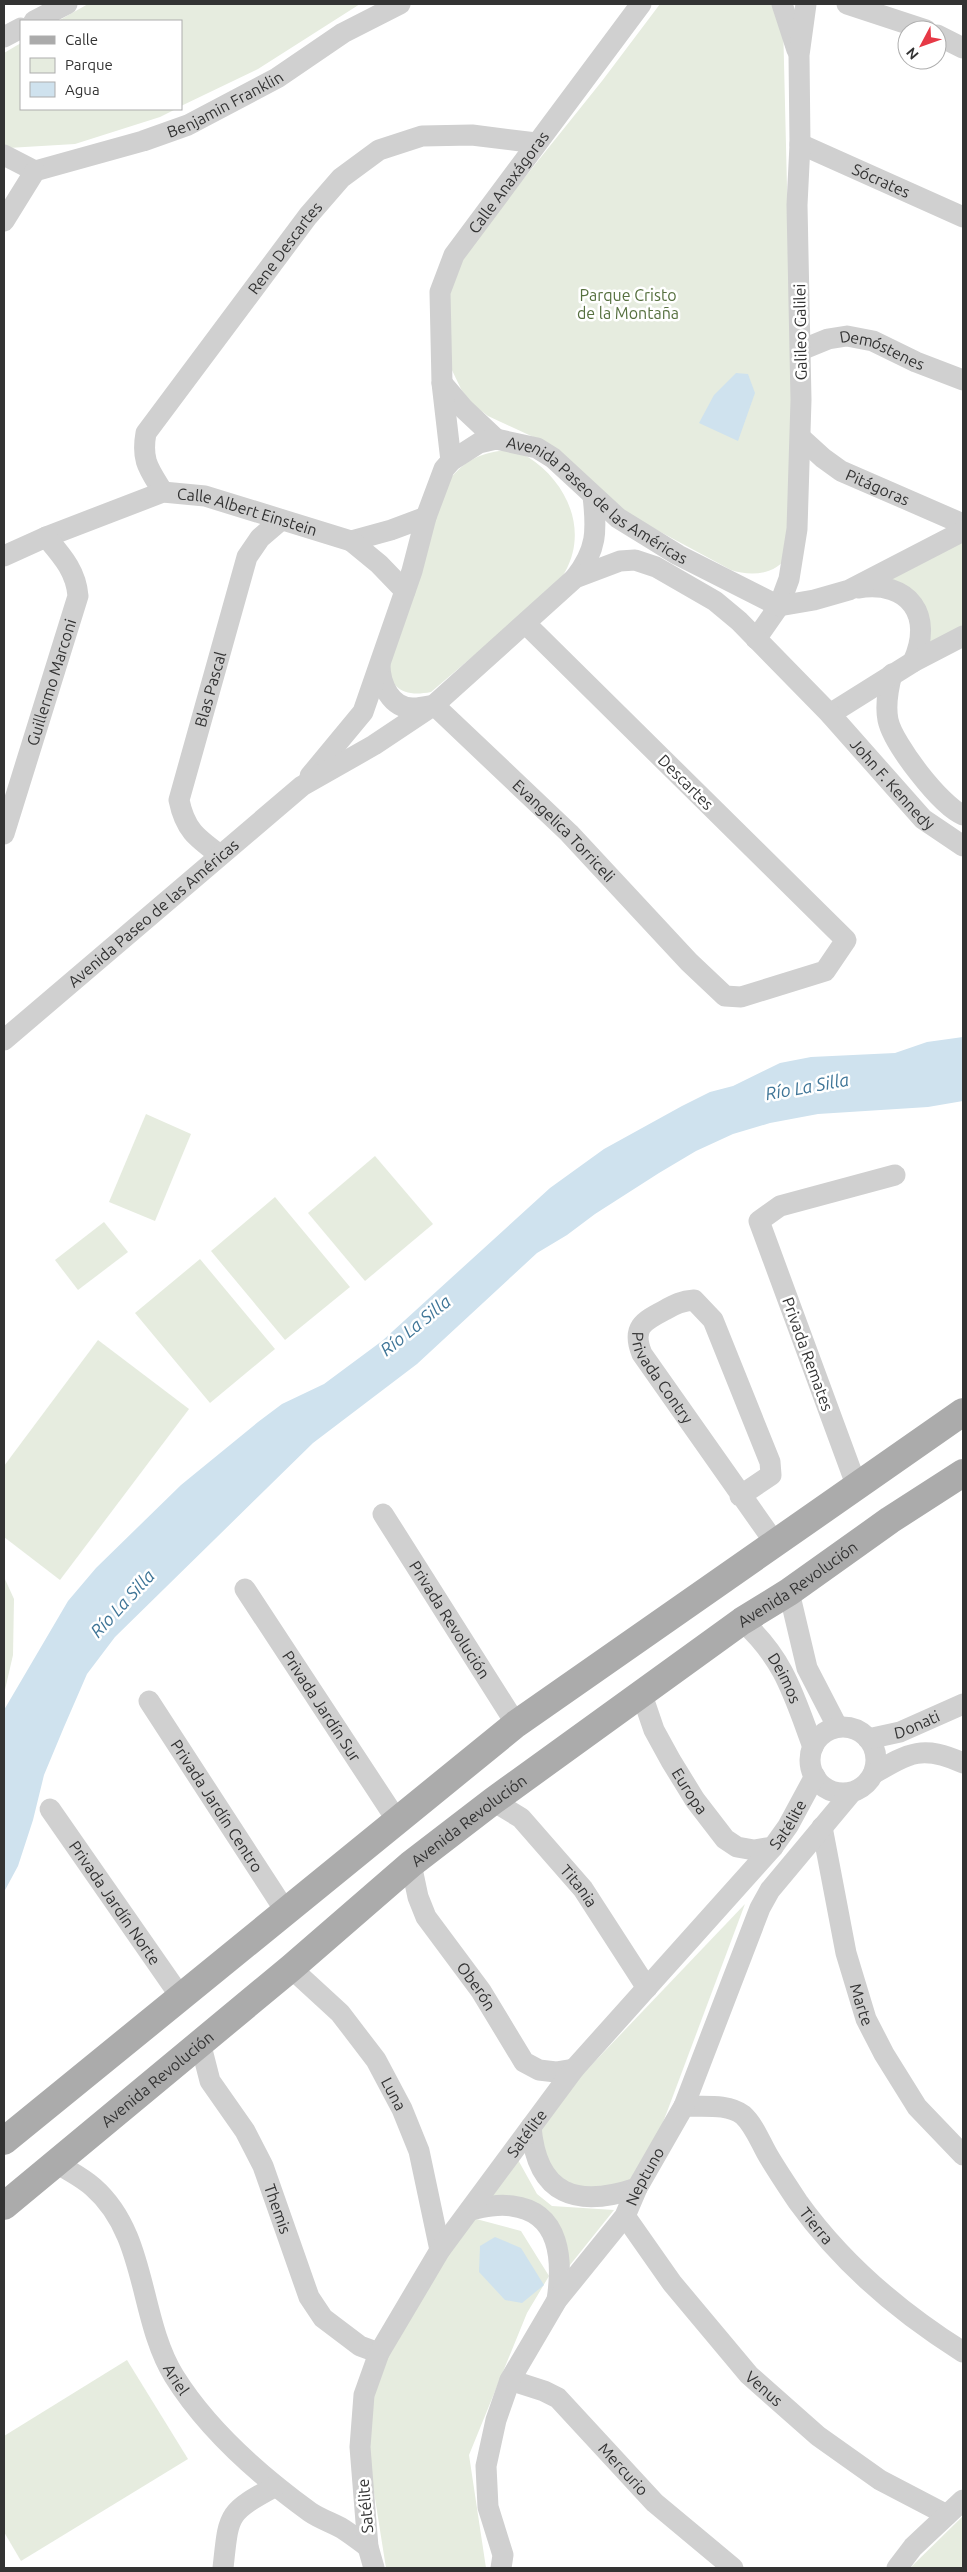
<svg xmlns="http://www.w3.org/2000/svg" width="967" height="2572" font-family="Ubuntu,sans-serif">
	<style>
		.green { fill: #e6ecdf }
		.water { fill: #cfe2ee }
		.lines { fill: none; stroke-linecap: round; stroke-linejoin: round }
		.minor { stroke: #d0d0d0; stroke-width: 21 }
		.major { stroke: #ababab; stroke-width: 28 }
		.labels { text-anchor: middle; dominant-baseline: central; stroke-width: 5; stroke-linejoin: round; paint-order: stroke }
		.street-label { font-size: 16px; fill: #333; stroke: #fff }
		.park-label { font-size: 16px; fill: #56703f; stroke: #fff }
		.water-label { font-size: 18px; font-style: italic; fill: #3f7597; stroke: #fff }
	</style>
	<rect width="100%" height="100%" fill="#fff"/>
	<g class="green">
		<path d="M88,4H360L258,69L181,106V21H58Z"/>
		<path d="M660,4H775L783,21L795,520C793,531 792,545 787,555C777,576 749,576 731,570L629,515L542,441L488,416L471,403L461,389L450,366L444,299L460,258L602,81Z"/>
		<path d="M21,43V109H176L160,117L75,144L8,148L4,146V53Z"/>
		<path d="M506,450C513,452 521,453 528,457C566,481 589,529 565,572C561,579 555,584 551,590L431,692C405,697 390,690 387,662L448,481C466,460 477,454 506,450Z"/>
		<path d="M963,541V626L930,644L928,619L889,578Z"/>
		<path d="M146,1114L191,1134L155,1221L109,1202Z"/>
		<path d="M375,1156L433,1224L365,1281L308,1213Z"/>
		<path d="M275,1197L350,1287L285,1340L211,1251Z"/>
		<path d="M104,1222L128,1252L78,1290L55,1260Z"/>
		<path d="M200,1259L275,1349L210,1403L135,1313Z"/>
		<path d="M98,1340L189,1409L60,1580L4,1537V1466Z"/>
		<path d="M4,1577L14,1599L13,1655L4,1694Z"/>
		<path d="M745,1904L635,2197L560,2193L533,2131L580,2077Z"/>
		<path d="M517,2158L537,2194L552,2206L614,2210L562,2275L556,2248L531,2218L478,2211Z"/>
		<path d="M465,2216L521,2231L549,2276L527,2313L469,2455L486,2568H386L363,2423L380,2368Z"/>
		<path d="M127,2360L188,2459L21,2561L4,2532V2436Z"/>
		<path d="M963,2516V2568H910Z"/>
	</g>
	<g class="water">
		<path d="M736,373L748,374L755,393L738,441L699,423L714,395Z"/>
		<path d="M963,1037V1101L928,1107L818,1114L770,1123L733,1134L696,1151L659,1173L595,1214L567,1235L537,1253L417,1364L313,1443L115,1637L87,1674L64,1727L44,1775L33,1820L18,1866L4,1892V1710L68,1601L96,1568L181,1485L258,1422L282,1404L324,1384L382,1341L550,1188L604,1149L682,1106L710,1092L733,1086L780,1063L811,1057L895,1053L927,1042Z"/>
		<path d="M495,2237L521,2248L544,2285L522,2303L505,2300L479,2272L480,2246Z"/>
	</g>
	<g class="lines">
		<g class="minor">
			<path d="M782,4L797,50"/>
			<path d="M847,4L926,30"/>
			<path d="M34,21L67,4"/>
			<path d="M937,35L963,48"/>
			<path d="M4,37L21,28"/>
			<path id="s1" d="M800,144L963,217"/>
			<path d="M4,155L35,171"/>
			<path id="s2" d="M35,171L143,141L188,125L277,78L343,33L400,4"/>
			<path d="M4,221L35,171"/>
			<path id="s3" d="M801,350L828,339L847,336L873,341L916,362L963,380"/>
			<path d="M442,383L464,409L496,439"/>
			<path id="s4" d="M801,438L823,458L841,471L963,524"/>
			<path id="s5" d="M451,461L442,383L440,292L454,255L641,4"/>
			<path id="s6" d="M163,492C149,469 141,461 146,433L308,216L341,178L379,150L422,136L472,135L536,143"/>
			<path d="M351,541L391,530L426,517"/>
			<path id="s7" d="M4,556L46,537L163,492L205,496L351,541L379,564L405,591"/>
			<path d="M575,578C597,550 597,531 593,496"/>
			<path d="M858,588C910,580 934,616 913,662"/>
			<path d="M756,639L779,606L789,579L797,529L801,400L797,205L800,144L799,55L806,4"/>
			<path id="s8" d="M380,665C380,684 391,709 414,708C420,708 428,706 434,705L569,833L689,962L725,996L741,997L825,971L846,940L526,624"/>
			<path d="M892,674C888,689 885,705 888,720C893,744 941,806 963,815"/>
			<path d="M830,714L913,662L963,636"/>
			<path id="s9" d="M310,776L363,712L412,571L426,517L444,469L451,461L479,443L496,439L537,448L553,458L618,518L678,555L779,606L814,600L849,590L963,531"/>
			<path id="s10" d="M4,834L78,596C76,571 62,556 46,537"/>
			<path id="s11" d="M220,855C197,838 185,830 179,800L247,557L260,538L281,520"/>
			<path id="s12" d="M4,1040L302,786L374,745L434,705L575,578L620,561L635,560L656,567L715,601L739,621L830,714L923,819L963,846"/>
			<path d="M857,1487L759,1221L780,1206L895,1175"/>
			<path id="s13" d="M740,1496L771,1475L770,1462L713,1320L694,1300C682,1301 675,1304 665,1310C644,1321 631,1327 642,1354L775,1543"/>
			<path id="s14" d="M383,1514L516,1724"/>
			<path id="s15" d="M245,1589L398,1822"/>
			<path d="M789,1592L807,1668L837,1726"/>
			<path id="s16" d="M742,1621C784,1658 794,1696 813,1747"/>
			<path id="s17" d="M641,1692L654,1730L671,1761L695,1800L725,1839L737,1847L754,1850L773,1847"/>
			<path id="s18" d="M149,1701L286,1912"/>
			<circle cx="843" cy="1760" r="33"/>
			<path id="s19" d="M868,1739L900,1732L963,1704"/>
			<path d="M873,1774C910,1752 923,1745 963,1763"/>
			<path id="s20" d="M493,1801L521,1818L583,1889L647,1988"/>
			<path id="s21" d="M50,1809L180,1996"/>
			<path id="s22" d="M822,1827L846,1953L866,2019L884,2054L917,2107L963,2155"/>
			<path id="s23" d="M411,1864L418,1897L426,1917L481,1991L524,2062L539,2070L556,2072L574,2069"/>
			<path id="s24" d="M291,1968L340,2013L376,2060L402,2109L419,2151L440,2250"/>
			<path id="s25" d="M200,2042L210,2081L245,2131L263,2166L309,2297L323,2318L360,2346L379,2353"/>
			<path id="s26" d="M684,2106C702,2107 728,2103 743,2115C755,2126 761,2144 769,2157C778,2172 788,2187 798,2202C841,2262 901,2313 963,2352"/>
			<path d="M531,2127C537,2196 577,2208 637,2188"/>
			<path id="s27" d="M55,2162C67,2170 82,2177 93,2187C148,2235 138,2317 174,2376C207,2429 259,2475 310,2512C320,2519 333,2523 343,2529C352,2535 360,2541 368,2547"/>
			<path d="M470,2210C484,2207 498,2204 512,2206C561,2212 563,2261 557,2300"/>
			<path id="s28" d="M625,2216L672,2283L749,2375L818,2436L880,2480L947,2515"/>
			<path id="s29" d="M510,2380L544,2391L558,2398L655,2503L733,2568"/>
			<path d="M223,2568C229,2514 226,2513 276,2486"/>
			<path id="s30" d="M374,2568L368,2547L360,2447L364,2395L379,2353L440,2250L574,2069L773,1847L788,1826L815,1776"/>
			<path id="s31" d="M501,2568L503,2555L488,2507L486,2466L496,2420L510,2380L557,2300L625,2216L637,2188L684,2106L760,1908L770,1890L851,1793"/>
			<path d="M897,2568L913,2547L963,2500"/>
		</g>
		<g class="major">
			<path d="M4,2141L516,1724L963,1412"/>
			<path id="s32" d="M4,2206L291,1968L411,1864L493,1801L742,1621L789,1592L890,1520L963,1473"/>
		</g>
	</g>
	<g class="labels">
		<g class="street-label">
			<text stroke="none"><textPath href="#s2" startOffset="202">Benjamin Franklin</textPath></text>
			<text stroke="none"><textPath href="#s5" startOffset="300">Calle Anaxágoras</textPath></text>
			<text stroke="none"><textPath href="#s1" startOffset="89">Sócrates</textPath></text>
			<text stroke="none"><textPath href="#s6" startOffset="295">Rene Descartes</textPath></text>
			<text transform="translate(800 332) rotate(-91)">Galileo Galilei</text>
			<text stroke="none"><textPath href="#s3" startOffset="86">Demóstenes</textPath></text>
			<text stroke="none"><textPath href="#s4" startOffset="92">Pitágoras</textPath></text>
			<text stroke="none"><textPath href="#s9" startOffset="521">Avenida Paseo de las Américas</textPath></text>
			<text stroke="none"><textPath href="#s7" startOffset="258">Calle Albert Einstein</textPath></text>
			<text stroke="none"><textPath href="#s10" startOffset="159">Guillermo Marconi</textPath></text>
			<text stroke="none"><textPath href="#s11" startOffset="186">Blas Pascal</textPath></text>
			<text transform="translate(686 782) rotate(45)">Descartes</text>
			<text stroke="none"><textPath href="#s12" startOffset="1145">John F. Kennedy</textPath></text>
			<text stroke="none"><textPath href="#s8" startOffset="262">Evangelica Torriceli</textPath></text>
			<text stroke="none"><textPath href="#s12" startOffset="196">Avenida Paseo de las Américas</textPath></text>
			<text transform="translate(808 1354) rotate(70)">Privada Remates</text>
			<text stroke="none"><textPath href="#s13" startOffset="350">Privada Contry</textPath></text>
			<text stroke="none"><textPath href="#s32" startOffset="1009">Avenida Revolución</textPath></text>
			<text stroke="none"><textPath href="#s14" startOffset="125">Privada Revolución</textPath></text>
			<text stroke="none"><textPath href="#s16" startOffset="72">Deimos</textPath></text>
			<text stroke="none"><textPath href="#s15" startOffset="140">Privada Jardín Sur</textPath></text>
			<text stroke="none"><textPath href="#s19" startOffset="51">Donati</textPath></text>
			<text stroke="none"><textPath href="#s17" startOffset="111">Europa</textPath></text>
			<text stroke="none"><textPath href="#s18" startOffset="125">Privada Jardín Centro</textPath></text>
			<text stroke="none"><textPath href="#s32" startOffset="604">Avenida Revolución</textPath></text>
			<text stroke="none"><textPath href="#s30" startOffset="889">Satélite</textPath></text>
			<text stroke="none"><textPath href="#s20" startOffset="122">Titania</textPath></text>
			<text stroke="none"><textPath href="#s21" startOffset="114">Privada Jardín Norte</textPath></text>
			<text stroke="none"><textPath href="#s23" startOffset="141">Oberón</textPath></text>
			<text stroke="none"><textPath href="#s22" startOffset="182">Marte</textPath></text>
			<text stroke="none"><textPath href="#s32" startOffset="199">Avenida Revolución</textPath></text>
			<text stroke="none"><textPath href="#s24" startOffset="164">Luna</textPath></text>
			<text stroke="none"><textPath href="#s30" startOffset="484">Satélite</textPath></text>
			<text stroke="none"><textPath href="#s31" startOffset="439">Neptuno</textPath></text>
			<text stroke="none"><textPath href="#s25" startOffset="186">Themis</textPath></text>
			<text stroke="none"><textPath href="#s26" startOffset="194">Tierra</textPath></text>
			<text stroke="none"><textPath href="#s27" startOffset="258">Ariel</textPath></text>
			<text stroke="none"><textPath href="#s28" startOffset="222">Venus</textPath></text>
			<text stroke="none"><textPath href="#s29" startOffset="148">Mercurio</textPath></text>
			<text transform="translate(365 2506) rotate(-95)">Satélite</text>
		</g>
		<g class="park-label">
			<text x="628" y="295">Parque Cristo<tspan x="628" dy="18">de la Montaña</tspan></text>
		</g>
		<g class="water-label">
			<text transform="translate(807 1086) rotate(-10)">Río La Silla</text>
			<text transform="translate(415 1325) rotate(-39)">Río La Silla</text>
			<text transform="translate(122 1603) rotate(-47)">Río La Silla</text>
		</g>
	</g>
	<rect width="967" height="2572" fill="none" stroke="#333333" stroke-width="10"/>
	<rect x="20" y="20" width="162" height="90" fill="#ffffff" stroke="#adadad"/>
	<rect x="30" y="36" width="25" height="8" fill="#ababab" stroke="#adadad"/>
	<text x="65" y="45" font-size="15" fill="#333333">Calle</text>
	<rect x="30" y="58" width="25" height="15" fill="#e6ecdf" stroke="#adadad"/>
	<text x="65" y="70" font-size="15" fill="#333333">Parque</text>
	<rect x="30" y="82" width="25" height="15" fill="#cfe2ee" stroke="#adadad"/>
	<text x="65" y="95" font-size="15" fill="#333333">Agua</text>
	<g transform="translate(922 45) rotate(229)"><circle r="24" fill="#ffffff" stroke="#adadad"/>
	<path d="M0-4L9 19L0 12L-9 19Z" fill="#e63946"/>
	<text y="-8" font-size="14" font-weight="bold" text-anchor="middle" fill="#333333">N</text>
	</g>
</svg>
